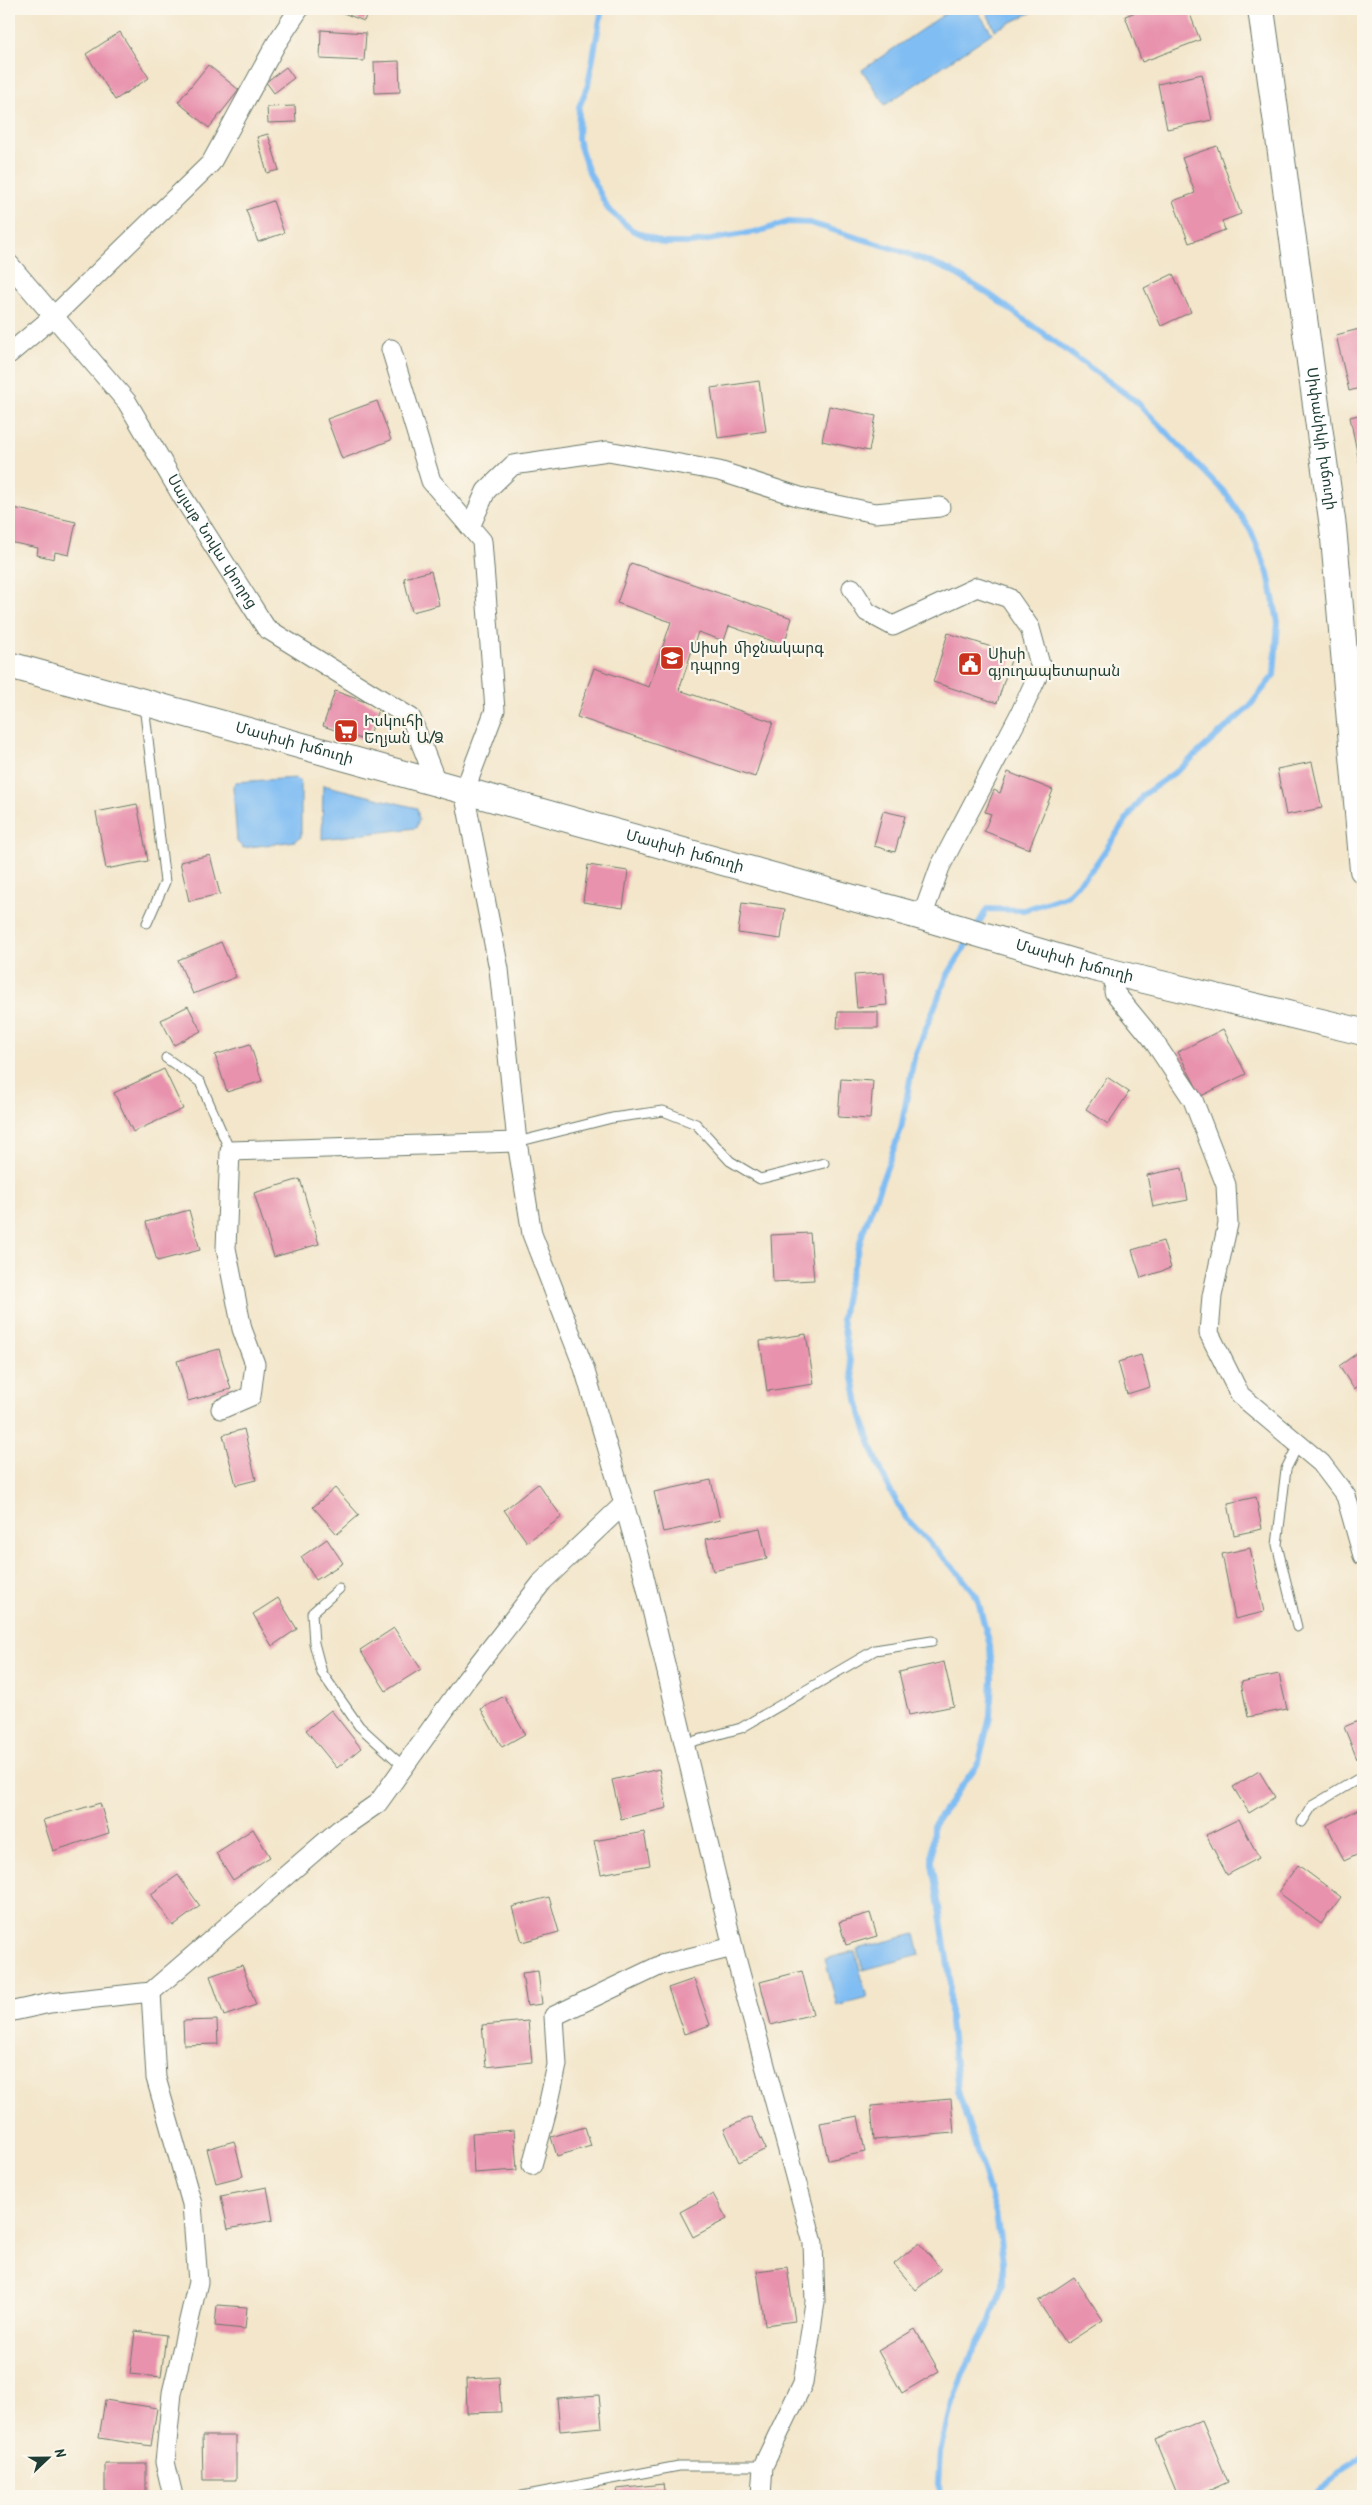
<svg xmlns="http://www.w3.org/2000/svg" width="1372" height="2505" font-family="Kalam,'Noto Sans Armenian',sans-serif">
	<style>
		.water { fill: #80bdf3; stroke: #507d94 }
		.lines { fill: none; stroke-linecap: round; stroke-linejoin: round }
		.stream { stroke: #80bdf3; stroke-width: 6 }
		.building { fill: #e892ad }
		.service-casing { stroke: #697869; stroke-width: 11 }
		.minor-casing { stroke: #697869; stroke-width: 21 }
		.secondary-casing { stroke: #697869; stroke-width: 28 }
		.service { stroke: #fff; stroke-width: 9 }
		.minor { stroke: #fff; stroke-width: 19 }
		.secondary { stroke: #fff; stroke-width: 26 }
		.labels { text-anchor: middle; dominant-baseline: central; stroke-width: 4.5; stroke-linejoin: round; paint-order: stroke }
		.street-label { font-size: 15px; fill: #1f3d34; stroke: #fbf7ec }
		.poi-label { font-size: 15px; fill: #1f3d34; stroke: #fbf7ec; text-anchor: start }
	</style>
	<rect width="100%" height="100%" fill="#fbf7ec"/>
	<filter id="ink" filterUnits="userSpaceOnUse"><feTurbulence type="fractalNoise" baseFrequency=".02" numOctaves="2"/><feDisplacementMap in="SourceGraphic" scale="10" xChannelSelector="R" yChannelSelector="G"/><feConvolveMatrix kernelMatrix="1 2 1 2 8 2 1 2 1" color-interpolation-filters="sRGB"/></filter>
	<filter id="wash" filterUnits="userSpaceOnUse"><feTurbulence type="fractalNoise" baseFrequency=".0096" numOctaves="4" result="noise"/><feDisplacementMap in="SourceGraphic" scale="20" xChannelSelector="R" yChannelSelector="G"/><feGaussianBlur stdDeviation="1.12" result="paint"/><feColorMatrix in="noise" values="0 0 0 0 0 0 0 0 0 0 0 0 0 0 0 0 0 1.4 0 .05"/><feComposite in="paint" operator="in"/></filter>
	<g filter="url(#wash)">
		<rect width="100%" height="100%" fill="#f3e6cb"/>
		<g class="water">
			<path d="M952,9H976L992,33L885,105L862,70Z"/>
			<path d="M985,9H1039L995,30Z"/>
			<path d="M296,778L301,783V837L295,841L243,848L237,842L233,786L236,782Z"/>
			<path d="M323,785L417,808L419,820L416,828L322,839Z"/>
			<path d="M915,1934L920,1955L863,1970L857,1949Z"/>
			<path d="M855,1951L867,1998L837,2006L825,1959Z"/>
		</g>
		<g class="lines">
			<g class="stream">
				<path d="M602,9L588,85L579,107L578,140L588,170L608,209L632,230L663,243H691L760,231L788,222L810,223L901,251L951,271L989,294L1137,402L1228,496L1251,531L1268,573L1278,622L1274,675L1249,707L1181,768L1143,795L1094,867L1066,896L1024,910L987,909L977,926"/>
				<path d="M942,2496L938,2484L940,2452L952,2402L971,2356L989,2323L1003,2285V2261L996,2213L958,2090L950,2022V1978L932,1863L933,1826L979,1762L990,1716L992,1679L990,1646L977,1597L961,1576L906,1518L888,1487L873,1451L858,1404L842,1319L847,1289L863,1232L901,1129L914,1058L947,976L971,937"/>
				<path d="M1315,2496L1363,2453"/>
			</g>
		</g>
		<g id="blocks">
			<g class="building">
				<path d="M333,9H369L364,21Z"/>
				<path d="M1144,9H1188L1200,40L1142,62L1125,16Z"/>
				<path d="M321,30L366,33L364,61L320,59Z"/>
				<path d="M120,32L149,78L115,100L86,54Z"/>
				<path d="M399,61L400,92L375,93L374,62Z"/>
				<path d="M208,65L239,90L209,128L178,102Z"/>
				<path d="M286,67L294,78L274,93L266,82Z"/>
				<path d="M1202,74L1212,120L1167,129L1158,84Z"/>
				<path d="M295,106L296,122L268,123L267,107Z"/>
				<path d="M268,134L279,170L267,173L257,137Z"/>
				<path d="M1217,146L1241,214L1222,221L1225,230L1189,243L1173,201L1195,193L1182,158Z"/>
				<path d="M273,201L284,233L258,242L246,210Z"/>
				<path d="M1173,274L1191,312L1161,326L1144,288Z"/>
				<path d="M1363,328V387L1349,391L1336,335Z"/>
				<path d="M759,381L766,431L718,438L711,388Z"/>
				<path d="M377,401L391,440L342,459L327,419Z"/>
				<path d="M829,406L876,416L869,451L822,441Z"/>
				<path d="M1363,414V461L1359,462L1350,417Z"/>
				<path d="M9,507L76,522L69,555L55,552L54,559L37,555L38,548L9,542Z"/>
				<path d="M631,563L792,618L784,645L729,626L724,641L698,632L679,690L773,722L755,777L577,717L594,668L649,687L671,622L617,603Z"/>
				<path d="M431,571L439,605L412,612L404,578Z"/>
				<path d="M948,633L1013,654L997,703L933,682Z"/>
				<path d="M335,691L379,707L367,741L323,726Z"/>
				<path d="M1312,762L1322,808L1286,815L1277,769Z"/>
				<path d="M1008,772L1053,790L1029,849L984,831L991,814L985,812L994,790L1000,793Z"/>
				<path d="M137,804L148,861L106,869L96,812Z"/>
				<path d="M883,811L905,816L895,852L874,846Z"/>
				<path d="M210,855L220,894L189,901L180,862Z"/>
				<path d="M588,865L628,871L623,908L583,902Z"/>
				<path d="M742,903L785,909L781,939L738,933Z"/>
				<path d="M221,942L236,977L193,994L178,960Z"/>
				<path d="M884,973L887,1005L857,1008L854,975Z"/>
				<path d="M188,1006L201,1031L174,1045L161,1020Z"/>
				<path d="M838,1012H878V1028H837Z"/>
				<path d="M1223,1029L1246,1074L1201,1096L1178,1052Z"/>
				<path d="M250,1044L262,1081L227,1092L215,1055Z"/>
				<path d="M164,1069L183,1109L133,1132L114,1093Z"/>
				<path d="M1107,1077L1129,1092L1108,1124L1086,1109Z"/>
				<path d="M841,1079L873,1081L870,1119L838,1117Z"/>
				<path d="M1182,1168L1188,1200L1153,1207L1147,1175Z"/>
				<path d="M300,1179L319,1244L274,1257L254,1193Z"/>
				<path d="M189,1210L200,1250L157,1261L146,1222Z"/>
				<path d="M810,1233L814,1280L773,1282L771,1235Z"/>
				<path d="M1163,1241L1171,1268L1141,1278L1132,1250Z"/>
				<path d="M806,1334L814,1384L767,1391L760,1341Z"/>
				<path d="M219,1349L231,1389L188,1401L177,1361Z"/>
				<path d="M1363,1349V1383L1354,1389L1339,1366Z"/>
				<path d="M1141,1355L1150,1387L1127,1394L1118,1362Z"/>
				<path d="M244,1429L256,1480L236,1485L223,1435Z"/>
				<path d="M711,1480L720,1520L663,1532L654,1492Z"/>
				<path d="M538,1484L562,1517L527,1542L504,1510Z"/>
				<path d="M335,1488L359,1515L337,1534L313,1507Z"/>
				<path d="M1256,1497L1262,1529L1234,1535L1228,1503Z"/>
				<path d="M760,1528L767,1559L713,1571L706,1539Z"/>
				<path d="M327,1539L343,1563L316,1580L301,1557Z"/>
				<path d="M1250,1548L1264,1612L1235,1619L1222,1554Z"/>
				<path d="M278,1598L297,1629L272,1646L253,1614Z"/>
				<path d="M394,1628L421,1669L386,1691L360,1650Z"/>
				<path d="M944,1662L954,1706L909,1715L899,1672Z"/>
				<path d="M1279,1674L1287,1709L1248,1717L1241,1682Z"/>
				<path d="M504,1696L525,1734L502,1747L481,1709Z"/>
				<path d="M331,1710L361,1748L337,1768L306,1730Z"/>
				<path d="M1363,1719V1756L1357,1759L1344,1727Z"/>
				<path d="M659,1769L667,1808L621,1819L612,1780Z"/>
				<path d="M1259,1771L1275,1797L1249,1813L1233,1787Z"/>
				<path d="M100,1803L109,1833L53,1851L43,1820Z"/>
				<path d="M1361,1808L1363,1812V1852L1344,1861L1327,1825Z"/>
				<path d="M1239,1819L1259,1858L1227,1875L1206,1835Z"/>
				<path d="M253,1829L270,1857L233,1880L216,1853Z"/>
				<path d="M644,1832L650,1865L601,1874L594,1841Z"/>
				<path d="M1298,1865L1341,1897L1321,1924L1278,1892Z"/>
				<path d="M178,1875L200,1906L173,1926L151,1894Z"/>
				<path d="M549,1897L559,1932L522,1942L512,1907Z"/>
				<path d="M870,1913L877,1936L846,1945L839,1922Z"/>
				<path d="M242,1965L256,2005L224,2016L210,1976Z"/>
				<path d="M538,1971L542,2004L527,2006L522,1973Z"/>
				<path d="M802,1971L813,2014L771,2025L760,1982Z"/>
				<path d="M694,1979L710,2025L684,2034L668,1988Z"/>
				<path d="M217,2020L218,2044L184,2045L183,2021Z"/>
				<path d="M528,2021L532,2062L486,2067L482,2025Z"/>
				<path d="M951,2099L954,2133L874,2140L871,2106Z"/>
				<path d="M858,2116L865,2152L828,2160L820,2123Z"/>
				<path d="M751,2117L766,2149L739,2162L724,2129Z"/>
				<path d="M585,2127L591,2146L557,2156L551,2137Z"/>
				<path d="M514,2130L517,2170L474,2173L472,2133Z"/>
				<path d="M234,2141L243,2176L216,2183L207,2149Z"/>
				<path d="M267,2187L273,2220L228,2229L221,2196Z"/>
				<path d="M713,2194L727,2219L693,2237L680,2212Z"/>
				<path d="M919,2243L941,2269L916,2290L894,2264Z"/>
				<path d="M787,2267L795,2321L765,2325L757,2271Z"/>
				<path d="M1074,2277L1103,2320L1066,2344L1038,2301Z"/>
				<path d="M217,2305L247,2307L245,2329L215,2326Z"/>
				<path d="M915,2329L939,2371L902,2393L878,2351Z"/>
				<path d="M135,2331L166,2335L161,2377L130,2374Z"/>
				<path d="M499,2377L501,2412L467,2413L466,2379Z"/>
				<path d="M599,2395L602,2427L560,2431L557,2398Z"/>
				<path d="M105,2400L157,2408L151,2446L99,2438Z"/>
				<path d="M1202,2420L1228,2482L1197,2496H1178L1155,2440Z"/>
				<path d="M202,2436H236V2480H203Z"/>
				<rect x="105" y="2464" width="41" height="32"/>
				<path d="M663,2484L665,2496H618L617,2489Z"/>
				<path d="M604,2491L605,2496H584Z"/>
			</g>
		</g>
	</g>
	<g filter="url(#ink)">
		<use href="#blocks" fill-opacity="0" stroke="#697869" stroke-width="1"/>
		<g class="lines">
			<defs>
				<g id="service">
					<path d="M144,705L165,882L147,923"/>
					<path d="M166,1058L200,1082L230,1151"/>
					<path d="M517,1142L612,1118L663,1111L696,1124L730,1161L760,1179L824,1163"/>
					<path d="M339,1589L312,1613L314,1643L322,1673L359,1726L404,1767"/>
					<path d="M1297,1627L1277,1545L1286,1469L1299,1443"/>
					<path d="M684,1744L741,1728L875,1650L932,1641"/>
					<path d="M1302,1822L1312,1806L1363,1776"/>
					<path d="M522,2496L679,2466H763"/>
				</g>
				<g id="minor">
					<path id="s1" d="M9,264L127,402L182,496L266,628L411,718L437,784"/>
					<path d="M391,349L431,481L482,541L495,710L464,792L499,969L517,1142L532,1234L584,1368L624,1504L642,1568L733,1947L813,2243L815,2302L803,2383L763,2466L761,2496"/>
					<path d="M9,354L54,316L211,163L276,44L299,9"/>
					<path d="M470,527L486,491L513,465L608,451L719,471L800,497L875,513L940,507"/>
					<path d="M852,588L867,612L893,626L977,587L1009,598L1030,628L1041,668L1020,714L940,867L922,917"/>
					<path d="M1115,973L1114,992L1151,1037L1193,1100L1226,1185L1228,1224L1212,1296L1209,1333L1240,1395L1321,1463L1346,1496L1363,1556"/>
					<path d="M221,1409L251,1396L255,1364L242,1329L226,1248L230,1151L517,1142"/>
					<path d="M151,1992L156,2078L192,2204L198,2282L172,2393L165,2462L173,2496"/>
					<path d="M9,2012L50,2003L151,1992L339,1830L378,1803L466,1680L543,1581L624,1504"/>
					<path d="M532,2165L548,2106L557,2065L554,2016L661,1965L733,1947"/>
				</g>
				<g id="secondary">
					<path id="s2" d="M1261,9L1333,527L1363,870"/>
					<path id="s3" d="M9,665L922,917L1094,968L1363,1032"/>
				</g>
			</defs>
			<use href="#service" class="service-casing"/>
			<use href="#minor" class="minor-casing"/>
			<use href="#secondary" class="secondary-casing"/>
			<use href="#service" class="service"/>
			<use href="#minor" class="minor"/>
			<use href="#secondary" class="secondary"/>
		</g>
	</g>
	<defs>
		<symbol id="school-square" viewBox="-11 -11 22 22"><rect x="-9" y="-9" width="18" height="18" rx="4" fill="#c8321e" stroke="#fbf7ec"/><path d="M0-5L7-2L0 1L-7-2ZM-4 1L0 2.5L4 1V4Q0 6-4 4Z" fill="#fff"/></symbol>
		<symbol id="civic-square" viewBox="-11 -11 22 22"><rect x="-9" y="-9" width="18" height="18" rx="4" fill="#c8321e" stroke="#fbf7ec"/><path d="M-.6-6.5H3V-4.5H.6V-3L4-1V1h2V6H-6V1h2V-1L-.6-3ZM-1.2 2.5V6h2.4V2.5Z" fill="#fff"/></symbol>
		<symbol id="supermarket-square" viewBox="-11 -11 22 22"><rect x="-9" y="-9" width="18" height="18" rx="4" fill="#c8321e" stroke="#fbf7ec"/><path d="M-6-5.5h2.5l.6 2H6L4.5 2H-2.5L-4.4-4H-6ZM-1.5 3.2a1.3 1.3 0 1 0 .1 0ZM3 3.2a1.3 1.3 0 1 0 .1 0Z" fill="#fff"/></symbol>
	</defs>
	<g fill-rule="evenodd">
		<use href="#school-square" x="658" y="644" width="28" height="28"/>
		<use href="#civic-square" x="956" y="650" width="28" height="28"/>
		<use href="#supermarket-square" x="332" y="717" width="28" height="28"/>
	</g>
	<g class="labels">
		<g class="street-label">
			<text stroke="none"><textPath href="#s2" startOffset="434">Սիփանիկի խճուղի</textPath></text>
			<text stroke="none"><textPath href="#s1" startOffset="345">Սայաթ Նովա փողոց</textPath></text>
			<text stroke="none"><textPath href="#s3" startOffset="296">Մասիսի խճուղի</textPath></text>
			<text stroke="none"><textPath href="#s3" startOffset="701">Մասիսի խճուղի</textPath></text>
			<text stroke="none"><textPath href="#s3" startOffset="1106">Մասիսի խճուղի</textPath></text>
		</g>
		<g class="poi-label">
			<text x="690" y="649">Սիսի միջնակարգ<tspan x="690" dy="17">դպրոց</tspan></text>
			<text x="988" y="655">Սիսի<tspan x="988" dy="17">գյուղապետարան</tspan></text>
			<text x="364" y="722">Իսկուհի<tspan x="364" dy="17">Եղյան Ա/Ձ</tspan></text>
		</g>
	</g>
	<rect width="1372" height="2505" fill="none" stroke="#fbf7ec" stroke-width="30"/>
	<g transform="translate(48 2458) rotate(68)" stroke="#fbf7ec" stroke-width="4" paint-order="stroke">
	<path d="M0-4L9 19L0 12L-9 19Z" fill="#1f3d34"/>
	<text y="-8" font-size="14" font-weight="bold" text-anchor="middle" fill="#1f3d34">N</text>
	</g>
</svg>
